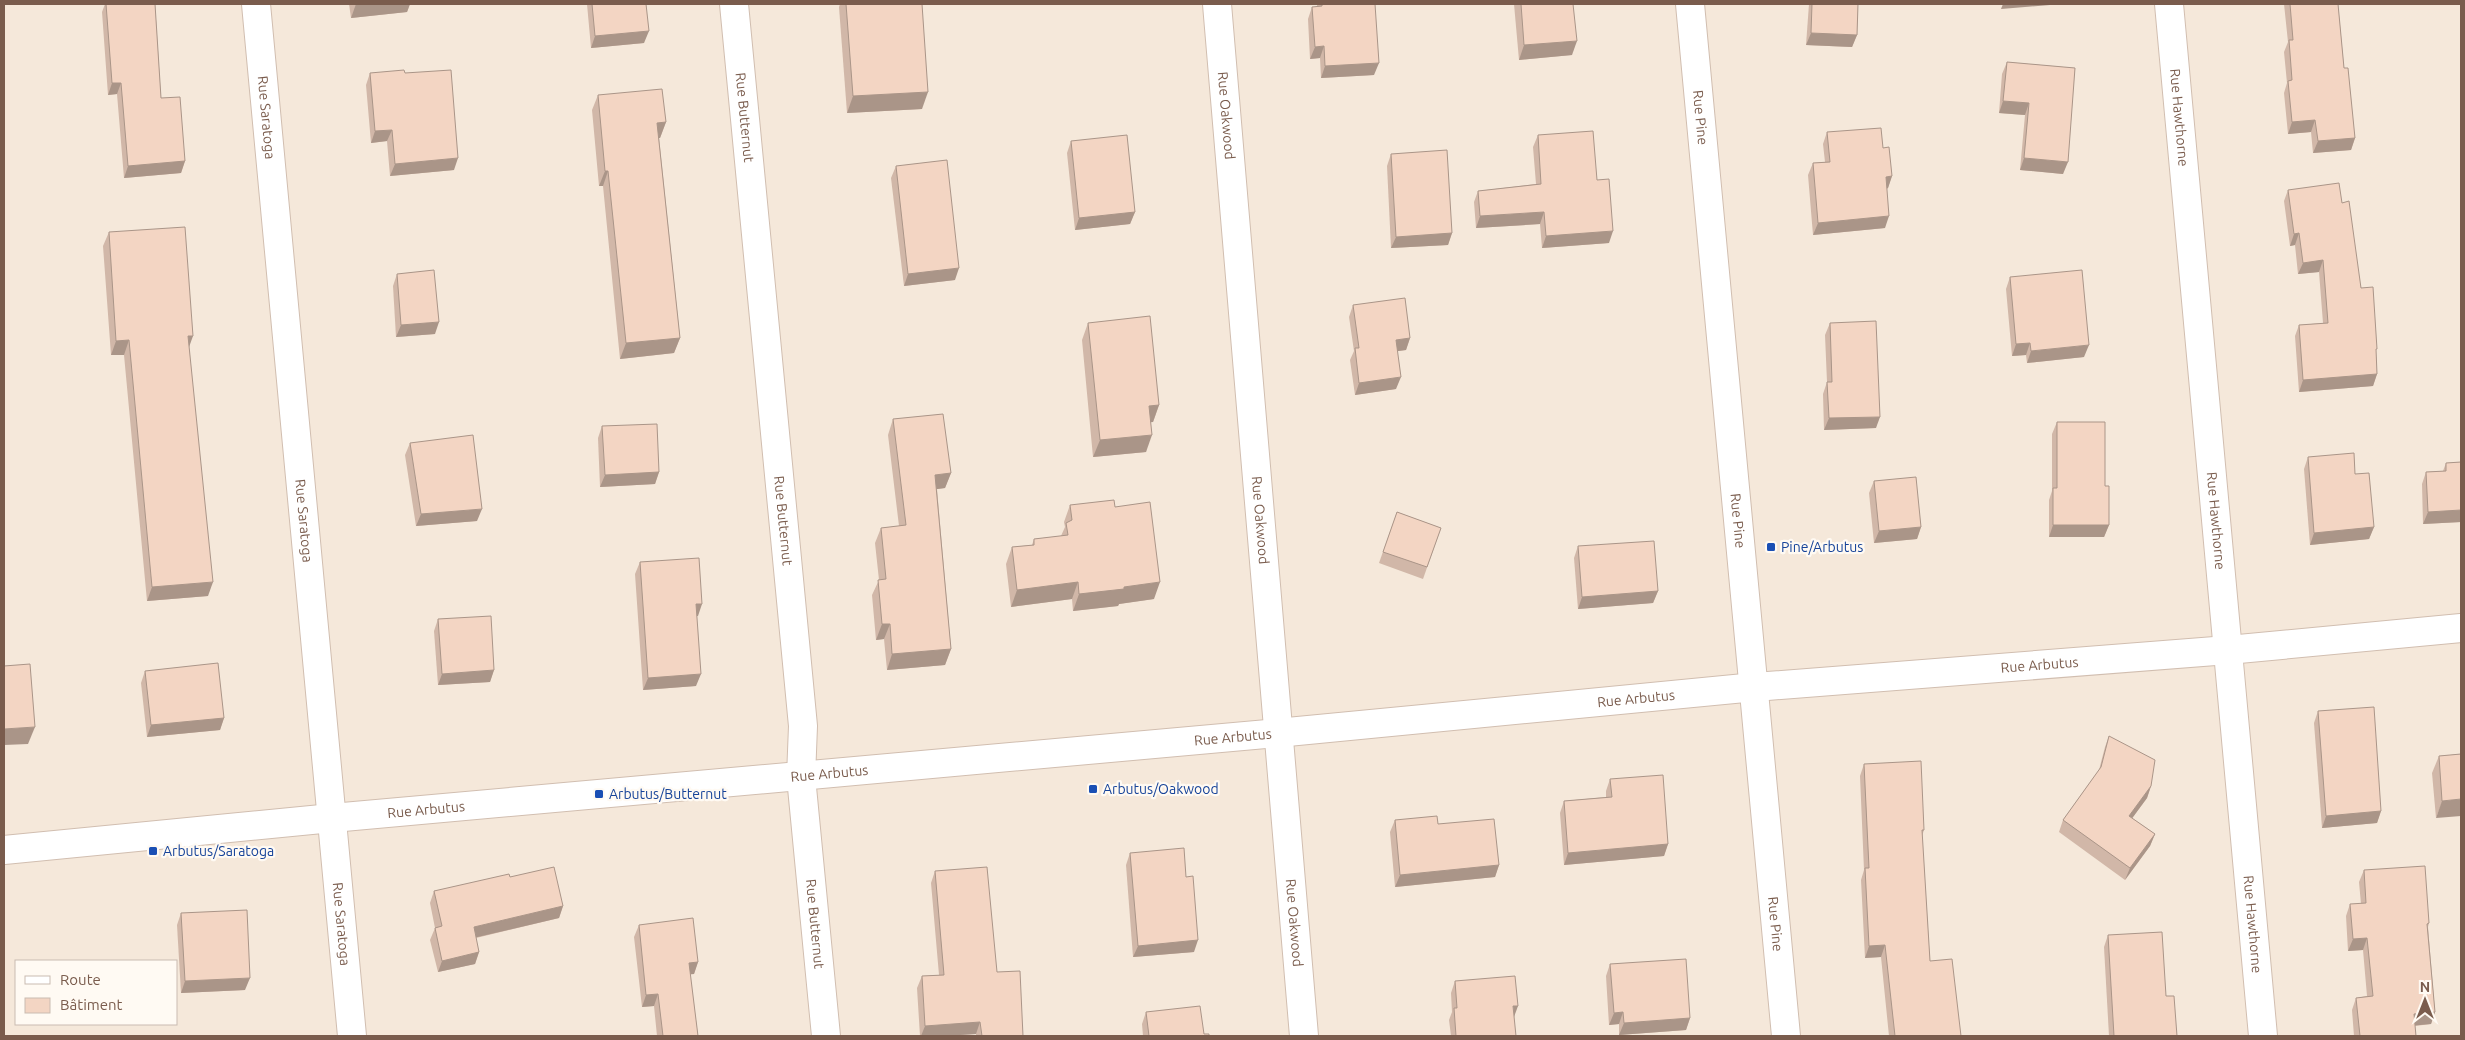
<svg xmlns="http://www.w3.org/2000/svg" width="2465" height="1040" font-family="Ubuntu,sans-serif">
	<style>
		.residential { fill: #f5e8da; fill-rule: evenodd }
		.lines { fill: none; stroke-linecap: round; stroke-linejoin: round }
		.street-casing { stroke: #d1beb0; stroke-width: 30 }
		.street { stroke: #fff; stroke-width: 28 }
		.wall { fill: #d1b7a8 }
		.shaded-wall { fill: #aa9588 }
		.building { fill: #f3d5c3; stroke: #aa9588 }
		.transit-dot { fill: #1a4fb4; stroke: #fffaf3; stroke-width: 2 }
		.labels { text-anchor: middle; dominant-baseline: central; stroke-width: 4.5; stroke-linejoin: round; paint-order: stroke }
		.street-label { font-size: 14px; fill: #7a5c4d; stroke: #fffaf3 }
		.transit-label { font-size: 14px; fill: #164399; stroke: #fffaf3; text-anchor: start }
	</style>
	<rect width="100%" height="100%" fill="#fdf6ec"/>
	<path class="residential" d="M4,4H2461V1036H4ZM16,961H176V1024H16Z"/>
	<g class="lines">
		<defs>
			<g id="street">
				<path id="s1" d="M256,4L352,1036"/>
				<path id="s2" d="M734,4L803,726L801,777L826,1036"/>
				<path id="s3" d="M1217,4L1304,1036"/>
				<path id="s4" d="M1690,4L1786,1036"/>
				<path id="s5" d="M2169,4L2263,1036"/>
				<path id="s6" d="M4,850L332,818L1277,733L1755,687L2228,650L2461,628"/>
			</g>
		</defs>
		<use href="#street" class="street-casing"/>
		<use href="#street" class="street"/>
	</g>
	<g class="wall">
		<path d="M105,4H155L161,98L185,161L181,173L124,178L117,94L108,95L102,12Z"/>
		<path d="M349,4H410L407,12L351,18Z"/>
		<path d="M587,4H646L644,43L591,48Z"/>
		<path d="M840,4H922V109L847,113L839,7Z"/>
		<path d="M1317,4H1375L1374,75L1321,78L1320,58L1310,59L1308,19L1312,7H1317Z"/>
		<path d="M1514,4H1573L1572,55L1519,60Z"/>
		<path d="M1809,4H1858L1857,35L1852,47L1806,45Z"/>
		<path d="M2284,4H2338L2344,68L2355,138L2351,150L2313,153L2311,132L2288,134L2284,93L2287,83L2284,52L2288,42Z"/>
		<path d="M2007,62L2075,68L2063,174L2020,170L2025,115L1999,113L2002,74Z"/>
		<path d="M370,73H405L454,170L390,176L387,141L371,143L366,85Z"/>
		<path d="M598,95L666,122L660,138H659L680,338L674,353L620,359L603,186H599L592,110Z"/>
		<path d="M1827,132L1883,148L1892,176L1888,188L1887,189L1885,228L1813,235L1808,175L1813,163L1825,162L1823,144Z"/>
		<path d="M1538,135L1597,180L1609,243L1542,248L1540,224L1476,228L1474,202L1478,191L1536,184L1533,147Z"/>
		<path d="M1071,141L1135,212L1130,224L1075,230L1067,153Z"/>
		<path d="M1391,154L1452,233L1448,245L1391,248L1387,166Z"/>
		<path d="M896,166L955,280L904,286L891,178Z"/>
		<path d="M2288,190L2342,203L2376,353L2377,374L2373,386L2299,392L2295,336L2299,325L2323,323L2319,272L2298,274L2295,245L2290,246L2284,201Z"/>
		<path d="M109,232L189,346L208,596L147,601L124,355H111L103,246Z"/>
		<path d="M397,274L435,334L396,337L393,286Z"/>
		<path d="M2010,277L2084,357L2027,363L2026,355L2012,356L2006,289Z"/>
		<path d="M1353,305L1410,338L1406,350L1397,351L1396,389L1355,395L1350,360L1354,351L1349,317Z"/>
		<path d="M1088,323L1159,405L1153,422H1151L1146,452L1093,457L1082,340Z"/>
		<path d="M1830,323L1876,428L1824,430L1823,394L1827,382L1825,335Z"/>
		<path d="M893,419L951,473L945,488L937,489L951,649L945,665L887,670L884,639L876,640L872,595L879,580L875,543L881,528L899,526L888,435Z"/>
		<path d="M2057,422L2105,486L2109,525L2104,537H2049V500L2052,491V434Z"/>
		<path d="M602,426L659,472L655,484L600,487L598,438Z"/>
		<path d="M410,443L477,521L416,526L405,455Z"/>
		<path d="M2308,457L2355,474L2374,527L2369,539L2310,545L2304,469Z"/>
		<path d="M2461,462V522L2423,524L2422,484L2426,472L2443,471L2446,463Z"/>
		<path d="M1874,481L1921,527L1917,539L1874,543L1869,493Z"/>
		<path d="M1070,505L1115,507L1154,599L1119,604L1118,606L1073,611L1072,599L1011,607L1006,564L1012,547L1032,545L1034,539L1061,536L1065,527L1064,522Z"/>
		<path d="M1397,512L1441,528L1423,579L1379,563Z"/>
		<path d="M1578,546L1658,591L1653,603L1578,609L1574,558Z"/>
		<path d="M640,562L698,616H697L696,686L643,690L635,574Z"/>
		<path d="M438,619L494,670L490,682L438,685L434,631Z"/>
		<path d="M145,671L224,718L220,730L147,737L141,683Z"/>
		<path d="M2318,711L2381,811L2377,823L2322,828L2314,723Z"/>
		<path d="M2109,736L2151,786L2147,798L2132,818L2155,834L2150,846L2125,880L2059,832L2063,820L2099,770L2105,747Z"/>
		<path d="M2461,754L2436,818L2432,773L2439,756Z"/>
		<path d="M1864,764L1924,830L1922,836L1930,961L1961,1036H1889L1881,957L1865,958L1861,880L1864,870L1860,776Z"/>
		<path d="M1610,779L1668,844L1664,856L1564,865L1560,813L1564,801L1606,797V791Z"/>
		<path d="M1395,820L1438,824L1499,865L1495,877L1395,887L1390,832Z"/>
		<path d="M1130,853L1186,877L1194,952L1133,957L1126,865Z"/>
		<path d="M2364,870L2429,923L2428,927L2435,1012L2431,1024L2415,1026L2416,1036H2354L2352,1010L2356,998L2367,996L2363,950L2348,951L2346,916L2350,904H2361L2359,882Z"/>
		<path d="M935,871L997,972L1023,1036H976V1034L944,1036H920L917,988L922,976L939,975L931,883Z"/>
		<path d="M510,877L563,906L559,918L476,938L479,952L475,964L438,972L430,940L435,928L430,903L434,891Z"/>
		<path d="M181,913L245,990L181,993L177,925Z"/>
		<path d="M639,925L698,962L694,974H690L698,1036H657L654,1006L642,1007L634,937Z"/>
		<path d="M2108,935L2166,996L2177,1036H2109L2104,947Z"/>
		<path d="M1610,964L1690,1018L1686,1030L1619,1035V1024L1609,1025L1606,976Z"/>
		<path d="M1455,981L1516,1036H1451L1449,1020L1452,1012L1451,993Z"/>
		<path d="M1146,1012L1204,1034L1209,1036H1143L1142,1024Z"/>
	</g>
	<g class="shaded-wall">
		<path d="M356,4H410L407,12L351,18Z"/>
		<path d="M2003,4H2051L2050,5L2001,9Z"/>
		<path d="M649,31L644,43L591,48L595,36Z"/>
		<path d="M1811,33L1857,35L1852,47L1806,45Z"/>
		<path d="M1577,41L1572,55L1519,60L1524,45Z"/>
		<path d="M1324,46L1320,58L1310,59L1315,47Z"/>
		<path d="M1379,63L1374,75L1321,78L1325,66Z"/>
		<path d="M112,83H121L117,94L108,95Z"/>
		<path d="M928,92L922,109L847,113L853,96Z"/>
		<path d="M2003,101L2029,103L2025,115L1999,113Z"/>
		<path d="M2315,120L2311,132L2288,134L2292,122Z"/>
		<path d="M666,122L660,138H652L657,123Z"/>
		<path d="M392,130L387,141L371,143L375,131Z"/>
		<path d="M2355,138L2351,150L2313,153L2318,141Z"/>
		<path d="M458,158L454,170L390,176L395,164Z"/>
		<path d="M2024,158L2068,162L2063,174L2020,170Z"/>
		<path d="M185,161L181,173L124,178L128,166Z"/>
		<path d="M605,171H608L603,186H599Z"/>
		<path d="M1892,176L1888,188L1881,189L1886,177Z"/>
		<path d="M1135,212L1130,224L1075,230L1079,218Z"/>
		<path d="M1544,212L1540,224L1476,228L1480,216Z"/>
		<path d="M1889,216L1885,228L1813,235L1818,223Z"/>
		<path d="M1613,231L1609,243L1542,248L1546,236Z"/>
		<path d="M1452,233L1448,245L1391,248L1396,237Z"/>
		<path d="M2299,233L2295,245L2290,246L2294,234Z"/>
		<path d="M2323,260L2319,272L2298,274L2303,263Z"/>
		<path d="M959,268L955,280L904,286L908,274Z"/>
		<path d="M439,322L435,334L396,337L401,325Z"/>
		<path d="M188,336H193L188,350Z"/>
		<path d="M680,338L674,353L620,359L626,343Z"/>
		<path d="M1410,338L1406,350L1391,352L1396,340Z"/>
		<path d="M129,340L124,355H111L116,341Z"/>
		<path d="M2030,343L2026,355L2012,356L2016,344Z"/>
		<path d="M2089,345L2084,357L2027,363L2031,351Z"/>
		<path d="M2377,374L2373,386L2299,392L2303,380Z"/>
		<path d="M1401,377L1396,389L1355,395L1359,383Z"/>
		<path d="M1159,405L1153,422L1143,423L1149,406Z"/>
		<path d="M1880,417L1876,428L1824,430L1829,418Z"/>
		<path d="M1152,435L1146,452L1093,457L1100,440Z"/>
		<path d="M659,472L655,484L600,487L605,475Z"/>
		<path d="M951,473L945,488L930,490L935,475Z"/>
		<path d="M482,509L477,521L416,526L421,514Z"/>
		<path d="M2461,510V522L2423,524L2428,512Z"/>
		<path d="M2053,525H2109L2104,537H2049Z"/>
		<path d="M1921,527L1917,539L1874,543L1879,531Z"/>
		<path d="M2374,527L2369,539L2310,545L2314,533Z"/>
		<path d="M213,582L208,596L147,601L152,587Z"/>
		<path d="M1078,582L1072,599L1011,607L1017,590Z"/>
		<path d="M1160,582L1154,599L1119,604L1118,606L1073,611L1079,594L1124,587Z"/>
		<path d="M1658,591L1653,603L1578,609L1582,597Z"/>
		<path d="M696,604H702L698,616H692Z"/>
		<path d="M882,624H890L884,639L876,640Z"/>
		<path d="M951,649L945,665L887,670L892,654Z"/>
		<path d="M494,670L490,682L438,685L442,674Z"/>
		<path d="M701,674L696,686L643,690L648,678Z"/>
		<path d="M224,718L220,730L147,737L151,725Z"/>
		<path d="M35,727L28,744L4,745V729Z"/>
		<path d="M2151,786L2147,798L2125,828L2129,816Z"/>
		<path d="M2461,799V816L2436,818L2442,801Z"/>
		<path d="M2381,811L2377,823L2322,828L2326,816Z"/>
		<path d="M2155,834L2150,846L2125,880L2130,868Z"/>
		<path d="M1668,844L1664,856L1564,865L1568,853Z"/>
		<path d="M1499,865L1495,877L1395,887L1400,875Z"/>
		<path d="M563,906L559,918L469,939L474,927Z"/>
		<path d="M2367,938L2363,950L2348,951L2353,939Z"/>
		<path d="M1198,940L1194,952L1133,957L1138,946Z"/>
		<path d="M1885,945L1881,957L1865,958L1869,946Z"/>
		<path d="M479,952L475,964L438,972L442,961Z"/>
		<path d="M698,962L694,974L684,975L689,963Z"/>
		<path d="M250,978L245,990L181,993L185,981Z"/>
		<path d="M658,994L654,1006L642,1007L646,995Z"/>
		<path d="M1513,1006H1518L1514,1017Z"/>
		<path d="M1623,1012L1619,1024L1609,1025L1614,1013Z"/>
		<path d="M2435,1012L2431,1024L2409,1026L2414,1014Z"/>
		<path d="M1690,1018L1686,1030L1619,1035L1624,1023Z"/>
		<path d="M980,1022L976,1034L944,1036H921L925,1026Z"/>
	</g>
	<g class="building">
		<path d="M106,4H155L161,98L180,97L185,161L128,166L121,83H112Z"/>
		<path d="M592,4H646L649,31L595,36Z"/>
		<path d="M846,4H922L928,92L853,96Z"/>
		<path d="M1322,4H1375L1379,63L1325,66L1324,46L1315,47L1312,7L1322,6Z"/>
		<path d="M1521,4H1573L1577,41L1524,45Z"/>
		<path d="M1812,4H1858L1857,35L1811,33Z"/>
		<path d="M2290,4H2338L2344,68H2348L2355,138L2318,141L2315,120L2292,122L2288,81L2292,80L2289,40H2293Z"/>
		<path d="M2007,62L2075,68L2068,162L2024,158L2029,103L2003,101Z"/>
		<path d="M404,70L405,73L451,70L458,158L395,164L392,130L375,131L370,73Z"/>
		<path d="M662,89L666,122L657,123L680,338L626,343L608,171H605L598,95Z"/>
		<path d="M1881,128L1883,148L1889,147L1892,176L1886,177L1889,216L1818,223L1813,163L1830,162L1827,132Z"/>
		<path d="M1593,131L1597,180L1609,179L1613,231L1546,236L1544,212L1480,216L1478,191L1541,184L1538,135Z"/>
		<path d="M1127,135L1135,212L1079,218L1071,141Z"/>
		<path d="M1447,150L1452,233L1396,237L1391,154Z"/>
		<path d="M947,160L959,268L908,274L896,166Z"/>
		<path d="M2339,183L2342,203L2349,201L2361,288L2373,287L2377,349H2376L2377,374L2303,380L2299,325L2328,323L2323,260L2303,263L2299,233L2294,234L2288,190Z"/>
		<path d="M185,227L193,336H188L213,582L152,587L129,340L116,341L109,232Z"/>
		<path d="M434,270L439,322L401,325L397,274Z"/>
		<path d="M2082,270L2089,345L2031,351L2030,343L2016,344L2010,277Z"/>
		<path d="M1405,298L1410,338L1396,340L1401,377L1359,383L1355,348H1359L1353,305Z"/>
		<path d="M1150,316L1159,405L1149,406L1152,435L1100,440L1088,323Z"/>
		<path d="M1876,321L1880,417L1829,418L1827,382H1832L1830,323Z"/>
		<path d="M943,414L951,473L935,475L951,649L892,654L890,624H882L878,580L886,579L881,528L906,525L893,419Z"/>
		<path d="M2057,422H2105V486H2109V525H2053V488H2057Z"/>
		<path d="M657,424L659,472L605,475L602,426Z"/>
		<path d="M473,435L482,509L421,514L410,443Z"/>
		<path d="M2354,453L2355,474L2369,473L2374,527L2314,533L2308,457Z"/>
		<path d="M2461,462V510L2428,512L2426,472L2446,471V463Z"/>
		<path d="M1916,477L1921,527L1879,531L1874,481Z"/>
		<path d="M1114,500L1115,507L1150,502L1160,582L1124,587V589L1079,594L1078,582L1017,590L1012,547L1034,545V539L1068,535L1066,523L1072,520L1070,505Z"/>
		<path d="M1397,512L1441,528L1427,567L1383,552Z"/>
		<path d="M1654,541L1658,591L1582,597L1578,546Z"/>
		<path d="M699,558L702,604H696L701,674L648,678L640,562Z"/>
		<path d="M491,616L494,670L442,674L438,619Z"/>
		<path d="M218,663L224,718L151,725L145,671Z"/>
		<path d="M30,664L35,727L4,729V666Z"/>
		<path d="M2374,707L2381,811L2326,816L2318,711Z"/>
		<path d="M2109,736L2155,760L2151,786L2129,816L2155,834L2130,868L2063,820L2101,767Z"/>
		<path d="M2461,754V799L2442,801L2439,756Z"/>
		<path d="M1921,761L1924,830H1922L1930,961L1952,959L1961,1036H1895L1885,945L1869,946L1865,868H1869L1864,764Z"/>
		<path d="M1663,775L1668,844L1568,853L1564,801L1612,797L1610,779Z"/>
		<path d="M1437,816L1438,824L1494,819L1499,865L1400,875L1395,820Z"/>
		<path d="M1184,848L1186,877L1193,876L1198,940L1138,946L1130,853Z"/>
		<path d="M2425,866L2429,923L2427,924L2435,1012L2414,1014L2416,1036H2360L2356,998L2373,996L2367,938L2353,939L2350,904L2366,903L2364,870Z"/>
		<path d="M554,867L563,906L474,927L479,952L442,961L435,928L442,926L434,891L509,874L510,877Z"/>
		<path d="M987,867L997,972L1020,971L1023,1036H982L980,1022L925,1026L922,976L944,975L935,871Z"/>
		<path d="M247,910L250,978L185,981L181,913Z"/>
		<path d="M693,918L698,962L689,963L698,1036H663L658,994L646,995L639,925Z"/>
		<path d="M2162,932L2166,996H2174L2177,1036H2114L2108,935Z"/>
		<path d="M1686,959L1690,1018L1624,1023L1623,1012L1614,1013L1610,964Z"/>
		<path d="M1515,976L1518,1006H1513L1516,1036H1456L1454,1008H1457L1455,981Z"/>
		<path d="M1200,1006L1204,1034H1209V1036H1149L1146,1012Z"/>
	</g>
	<g class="transit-dot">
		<rect x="1766" y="542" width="10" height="10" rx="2.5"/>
		<rect x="1088" y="784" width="10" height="10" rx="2.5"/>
		<rect x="594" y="789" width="10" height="10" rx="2.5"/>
		<rect x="148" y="846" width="10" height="10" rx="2.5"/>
	</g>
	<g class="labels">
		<g class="street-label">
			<text stroke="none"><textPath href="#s3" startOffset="112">Rue Oakwood</textPath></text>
			<text stroke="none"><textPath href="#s1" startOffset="114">Rue Saratoga</textPath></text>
			<text stroke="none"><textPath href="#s2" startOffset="114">Rue Butternut</textPath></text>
			<text stroke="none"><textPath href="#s4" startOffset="114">Rue Pine</textPath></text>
			<text stroke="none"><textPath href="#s5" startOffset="114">Rue Hawthorne</textPath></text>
			<text stroke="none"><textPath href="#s1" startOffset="519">Rue Saratoga</textPath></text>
			<text stroke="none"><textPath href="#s2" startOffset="519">Rue Butternut</textPath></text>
			<text stroke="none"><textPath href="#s3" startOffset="518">Rue Oakwood</textPath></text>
			<text stroke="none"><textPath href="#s4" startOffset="519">Rue Pine</textPath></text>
			<text stroke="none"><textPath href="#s5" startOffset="519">Rue Hawthorne</textPath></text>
			<text stroke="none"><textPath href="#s6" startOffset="2044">Rue Arbutus</textPath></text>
			<text stroke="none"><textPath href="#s6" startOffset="1639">Rue Arbutus</textPath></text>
			<text stroke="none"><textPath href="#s6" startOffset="1234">Rue Arbutus</textPath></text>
			<text stroke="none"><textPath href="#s6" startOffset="829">Rue Arbutus</textPath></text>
			<text stroke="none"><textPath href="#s6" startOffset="424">Rue Arbutus</textPath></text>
			<text stroke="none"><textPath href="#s1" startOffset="924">Rue Saratoga</textPath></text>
			<text stroke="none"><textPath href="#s2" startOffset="924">Rue Butternut</textPath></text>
			<text stroke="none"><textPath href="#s4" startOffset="924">Rue Pine</textPath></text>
			<text stroke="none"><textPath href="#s5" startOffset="924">Rue Hawthorne</textPath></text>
			<text stroke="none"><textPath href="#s3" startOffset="922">Rue Oakwood</textPath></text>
		</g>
		<g class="transit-label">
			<text x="1781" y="547">Pine/Arbutus</text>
			<text x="1103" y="789">Arbutus/Oakwood</text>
			<text x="609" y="794">Arbutus/Butternut</text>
			<text x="163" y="851">Arbutus/Saratoga</text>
		</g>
	</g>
	<rect width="2465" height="1040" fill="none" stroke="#7a5c4d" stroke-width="10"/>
	<rect x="15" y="960" width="162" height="65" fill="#fffaf3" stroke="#cabbb1"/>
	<rect x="25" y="976" width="25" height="8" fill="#ffffff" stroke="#cabbb1"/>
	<text x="60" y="985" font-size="15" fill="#7a5c4d">Route</text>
	<rect x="25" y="998" width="25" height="15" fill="#f3d5c3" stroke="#cabbb1"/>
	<text x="60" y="1010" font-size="15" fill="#7a5c4d">Bâtiment</text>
	<g transform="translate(2425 1000)" stroke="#fffaf3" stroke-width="4" paint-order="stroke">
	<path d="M0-4L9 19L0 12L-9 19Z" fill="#7a5c4d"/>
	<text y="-8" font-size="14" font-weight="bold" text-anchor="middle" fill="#7a5c4d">N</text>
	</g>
</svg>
